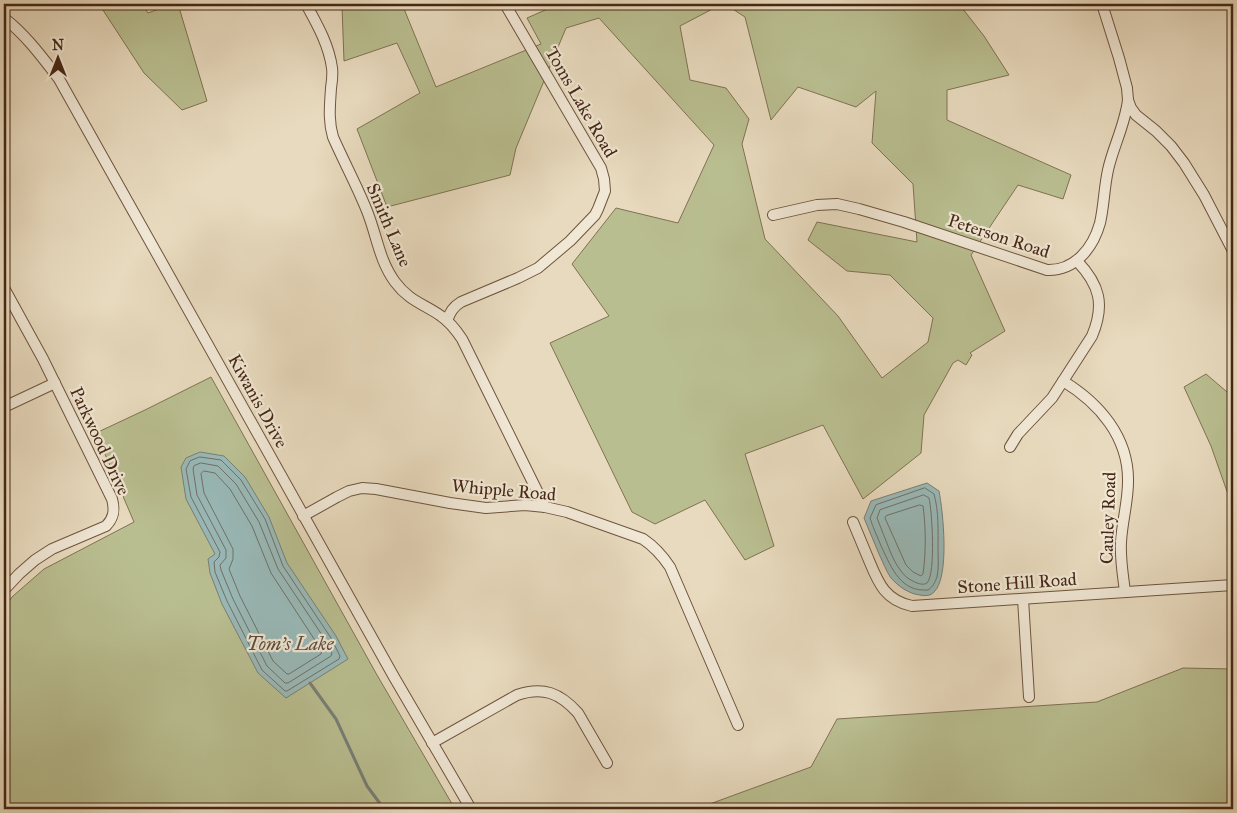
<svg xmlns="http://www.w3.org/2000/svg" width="1237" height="813" font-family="'IM FELL Great Primer',serif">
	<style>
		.green { fill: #b9be90; stroke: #807252 }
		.water { fill: #99b9b8; stroke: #787f76 }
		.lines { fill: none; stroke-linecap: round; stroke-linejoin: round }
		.shore { stroke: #707066; stroke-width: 1 }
		.stream { stroke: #787f76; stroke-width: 3 }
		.street-casing { stroke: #6e543e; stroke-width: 12 }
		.street { stroke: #f0e7d5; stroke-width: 10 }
		.labels { text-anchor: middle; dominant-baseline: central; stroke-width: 4.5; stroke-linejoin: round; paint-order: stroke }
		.street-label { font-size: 18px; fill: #462713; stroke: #f0e7d5 }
		.water-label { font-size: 19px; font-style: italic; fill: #5b4c3c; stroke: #f0e7d5 }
	</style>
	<rect width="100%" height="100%" fill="#e8dabe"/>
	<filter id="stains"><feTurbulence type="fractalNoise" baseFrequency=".004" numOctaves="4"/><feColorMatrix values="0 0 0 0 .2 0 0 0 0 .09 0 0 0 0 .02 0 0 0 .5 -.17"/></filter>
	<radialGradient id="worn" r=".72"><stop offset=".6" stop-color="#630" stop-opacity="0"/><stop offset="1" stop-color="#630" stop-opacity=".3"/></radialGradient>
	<g class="green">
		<path d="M99,4H142L148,13L172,4H178L207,101L182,110L144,73Z"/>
		<path d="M350,4H402L436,87L541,44L527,18L559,4H722L680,26L690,80L726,88L749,119L742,144L765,239L838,316L882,378L928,342L933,318L890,275L847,271L808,240L817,222L917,242L913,184L872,143L876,91L856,107L798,87L771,120L745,17L725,4H959L984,36L1009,75L947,90V120L1071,175L1063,199L1018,185L971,255L1005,331L970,353L972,355L966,365L958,360L953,363L924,415L921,453L863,499L823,425L745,454L774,546L745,560L705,500L655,524L632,512L550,343L609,316L572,264L616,208L678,223L714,145L599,18L566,28L516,148L510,175L387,207L357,129L420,93L397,43L344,61L342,7Z"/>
		<path d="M1206,374L1233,397V497H1229L1211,446L1184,387Z"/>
		<path d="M211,377L377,675L455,809H4V609L12,597L44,569L134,522L96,433L145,410Z"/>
		<path d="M1183,668L1233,669V809H696L811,767L837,719L1097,702Z"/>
	</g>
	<g class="water">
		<path d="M200,452L224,456L245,477L269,517L287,563L336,636L348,659L286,698L258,673L222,604L210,573L208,559L215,554L186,499L181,467L186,458Z"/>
		<path d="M927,483L939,491C943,511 950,577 934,592C931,596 925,596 920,595C909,594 898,586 891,578C886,571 883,562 879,554C874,542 869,530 864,518L871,501Z"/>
	</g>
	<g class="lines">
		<g class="shore">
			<path d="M200,457L221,460L241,480L265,519L283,566L331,638L340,656L339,659L287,691H285L262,670L227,601L215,572L214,562L219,557L220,552L191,497L186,469L190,461Z"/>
			<path d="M201,463L218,466L236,484L259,522L278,569L326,641L332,653L331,656L288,683H285L267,666L233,599L221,570L220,565L226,558V550L197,495L193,469L194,466Z"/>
			<path d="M204,471L215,473L230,489L252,526L271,573L322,651L321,654L289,674H287L273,661L240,596L229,569L233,559V549L204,493L201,474Z"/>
			<path d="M925,488L934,494C939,512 938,531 938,549C938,558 939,568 937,577C935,582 933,587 928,590C901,592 892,569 882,548C878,538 873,528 870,518L876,505Z"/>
			<path d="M924,495L929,498C932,510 936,574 927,583C924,585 920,584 917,583C910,580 905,577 901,571C896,565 893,558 890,551C886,540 881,529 877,518L880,510Z"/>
			<path d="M920,505L923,506C926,528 926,552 923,574L921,576L913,572L906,565L885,518L886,516Z"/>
		</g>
		<path class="stream" d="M310,683L336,719L367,786L384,809"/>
		<defs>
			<g id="street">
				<path d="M306,4C317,24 329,45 332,68C333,75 332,81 331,88C330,105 328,120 333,137C344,162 357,186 367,211C377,236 379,260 395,282C409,301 424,304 441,316C450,322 456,330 462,339L545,507"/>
				<path d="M1102,4L1119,58L1127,88L1128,100L1131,108L1136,115L1156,131L1171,146L1184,163L1204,195L1233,251"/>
				<path d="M4,18C26,35 42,57 59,79L394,677L471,809"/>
				<path d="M773,215L817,205L837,204L859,209L904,222L1047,270C1075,271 1093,248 1100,223C1104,206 1104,188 1108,170C1113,147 1125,125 1128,100"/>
				<path d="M4,288L43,359L112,499C115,510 114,518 106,526L52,549L35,560L19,574L4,590"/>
				<path d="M447,321C450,312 453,307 461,302L518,278L538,268L570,241L595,215L598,209L605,191L604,179L601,168L505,4"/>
				<path d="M1063,381C1099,403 1129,437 1128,482C1128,502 1122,522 1121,542C1120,559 1123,575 1125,592"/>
				<path d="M4,407L55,383"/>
				<path d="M1010,447L1018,434L1052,398L1092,336C1105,305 1100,285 1077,261"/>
				<path d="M303,516L337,497L349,491L362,488L376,489L450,503L486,508L525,505L545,507L567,512L643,539C655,547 662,555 670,567L738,725"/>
				<path d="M853,522C858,534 863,546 868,558C878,582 884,600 912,606L1233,585"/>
				<path d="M1023,599L1029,697"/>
				<path d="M432,743L517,695C543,686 560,693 578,713L607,763"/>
			</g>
		</defs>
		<use href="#street" class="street-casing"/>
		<use href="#street" class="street"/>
	</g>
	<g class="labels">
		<g class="street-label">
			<text transform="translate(581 102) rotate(60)">Toms Lake Road</text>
			<text transform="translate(389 225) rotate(67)">Smith Lane</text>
			<text transform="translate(999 236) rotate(18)">Peterson Road</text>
			<text transform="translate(258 401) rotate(61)">Kiwanis Drive</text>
			<text transform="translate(100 441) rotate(65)">Parkwood Drive</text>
			<text transform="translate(504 490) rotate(5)">Whipple Road</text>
			<text transform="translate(1108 518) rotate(-88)">Cauley Road</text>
			<text transform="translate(1017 583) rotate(-4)">Stone Hill Road</text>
		</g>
		<g class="water-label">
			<text x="290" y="643">Tom's Lake</text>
		</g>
	</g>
	<rect width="1237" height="813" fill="none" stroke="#e8dabe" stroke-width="20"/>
	<rect x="5" y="5" width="1227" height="803" fill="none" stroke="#462713" stroke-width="2.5"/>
	<rect x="10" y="10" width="1217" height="793" fill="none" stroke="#462713"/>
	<g transform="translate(58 58)" stroke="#f0e7d5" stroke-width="4" paint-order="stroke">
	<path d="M0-4L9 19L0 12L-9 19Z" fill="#462713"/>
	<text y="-8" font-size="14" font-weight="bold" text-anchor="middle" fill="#462713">N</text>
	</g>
	<rect width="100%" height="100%" filter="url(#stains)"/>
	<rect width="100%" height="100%" fill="url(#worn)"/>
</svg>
